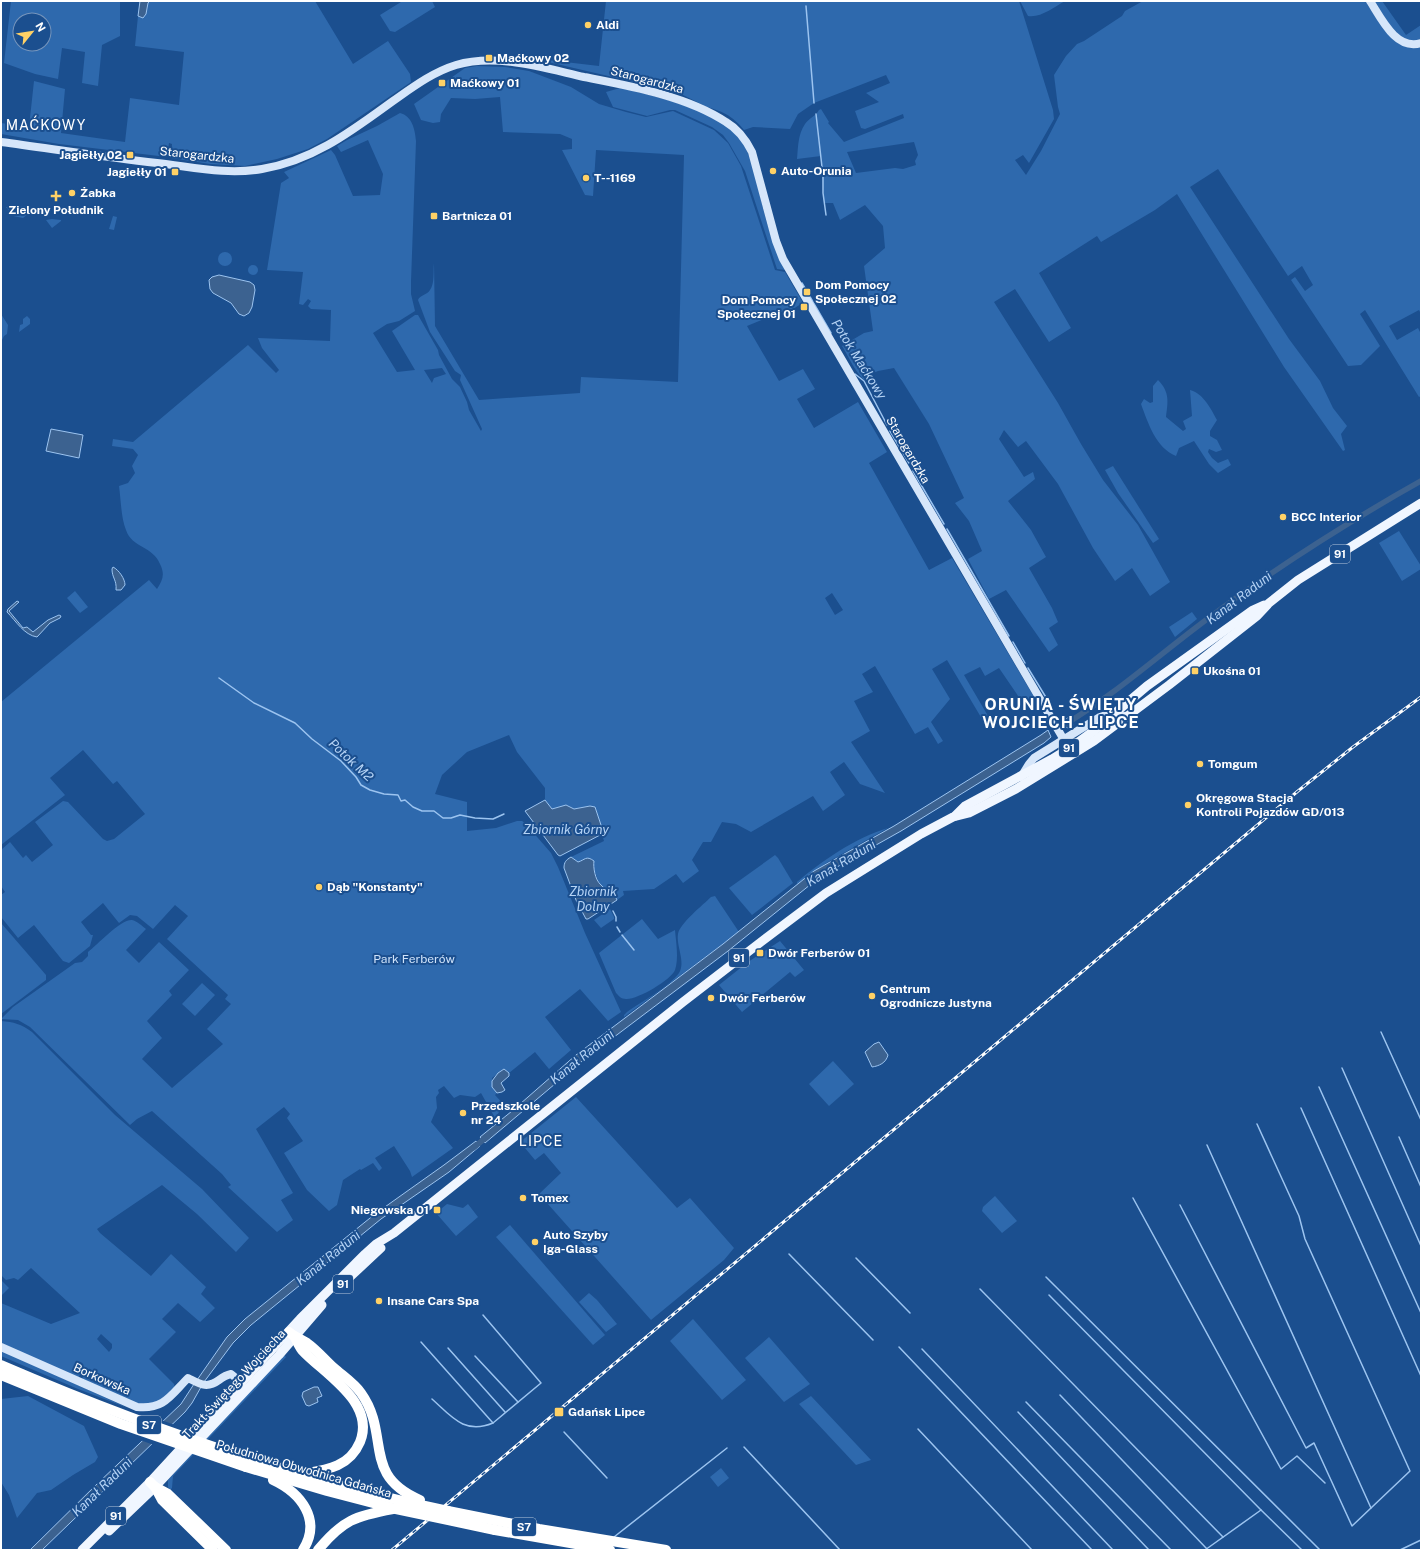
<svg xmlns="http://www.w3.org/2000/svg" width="1422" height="1551" font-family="'Public Sans',sans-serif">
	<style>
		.green { fill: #2e69ad; fill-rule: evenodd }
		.water { fill: #3c6290; stroke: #9cc4f0 }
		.pier { fill: #1b4f8f }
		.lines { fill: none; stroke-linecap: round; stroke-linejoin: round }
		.stream { stroke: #9cc4f0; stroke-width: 1.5 }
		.canal { stroke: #3c6290; stroke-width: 5.5 }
		.secondary { stroke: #d6e6fa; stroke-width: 8 }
		.primary { stroke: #f0f6ff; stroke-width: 9 }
		.highway { stroke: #fff; stroke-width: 10 }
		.rail-casing { stroke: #fff; stroke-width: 3 }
		.rail { stroke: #1b4f8f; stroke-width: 1.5; stroke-dasharray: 4.5; stroke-linecap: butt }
		.highway-bridge { stroke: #fff; stroke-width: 10 }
		.poi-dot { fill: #ffd166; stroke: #1b4f8f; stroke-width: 1.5 }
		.labels { text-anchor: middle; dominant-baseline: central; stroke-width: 4; stroke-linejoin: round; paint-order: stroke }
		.shield { fill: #1b4f8f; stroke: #bbcadd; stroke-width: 1 }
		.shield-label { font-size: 11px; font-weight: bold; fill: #fff }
		.poi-label { font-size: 12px; font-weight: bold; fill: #fff; stroke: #1b4f8f; text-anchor: start }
		.street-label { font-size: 12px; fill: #fff; stroke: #1b4f8f }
		.park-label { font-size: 12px; fill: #cfe3fa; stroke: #1b4f8f }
		.water-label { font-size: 13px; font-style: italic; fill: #b5d3f5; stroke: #1b4f8f }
		.quarter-label { font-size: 14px; letter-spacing: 1px; fill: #fff; stroke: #1b4f8f }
		.district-label { font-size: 16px; font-weight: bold; letter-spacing: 1px; fill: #fff; stroke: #1b4f8f }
	</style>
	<rect width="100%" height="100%" fill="#1b4f8f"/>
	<g class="green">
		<path d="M11,1L120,2V36L102,45L98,86L82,83L85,52L62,48L58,79L35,74L4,63ZM20,20H44V44H20Z"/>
		<path d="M150,1H315L353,64L388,41L410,74L411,82L327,139L308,149L277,159L245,166L210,164L171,158L172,144L169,143L167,157L59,144L1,134V123L29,127L34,81L65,89L61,133L125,142L130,98L179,105L184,52L135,46L138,16L143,18L147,10L148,3Z"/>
		<path d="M401,1H432L435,7L395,32L390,31L380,15L401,2Z"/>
		<path d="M606,1H1019L1053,110L1054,119L1029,163L1023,155L1015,160L1026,175L1041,151L1060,114L1058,107L1054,75L1066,56L1077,44L1084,41L1122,16L1125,11L1143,1H1365C1377,18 1396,55 1421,47V314L1419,310L1389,326L1397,340L1418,328L1421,334V396L1419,397L1365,310L1360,314L1380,346L1361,365L1348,366L1291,280L1295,277L1305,291L1313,285L1302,266L1288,276L1218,169L1190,187L1289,339L1320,381L1333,408L1347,426L1341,434L1345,450L1343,451L1284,367L1177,194L1155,210L1101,242L1097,236L1039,273L1071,328L1049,342L1015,289L994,302L1058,403L1081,444L1103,480L1138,525L1170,582L1150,596L1132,568L1115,581L1093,548L1058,484L1026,441L1018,447L1004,430L999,439L1024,477L1033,472L1035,479L1008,501L1031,530L1046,557L1029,568L1052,608L1058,622L1049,628L1058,645L1049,652L1006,590L989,599L968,559L982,551L969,521L955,503L964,498L929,424L894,368L878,371L866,376L867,381C857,377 848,355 842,346L864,333L873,331L864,266L885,248L883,226L865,205L840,220L833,203H824L821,156L797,159C798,147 798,134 805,124C809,118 816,116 819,110L821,109L829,122L828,123L844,142L904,118L903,114L865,129L861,128L855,111L879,102L866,93L890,83L886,75L814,103L798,114L790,129L753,127L744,130C732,115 722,111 703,106V105L677,92L548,62V60L599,66ZM914,142L918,155L915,161L916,165L903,169L895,168L856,173L847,152Z"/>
		<path d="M1020,1H1065C1054,7 1041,18 1028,16Z"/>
		<path d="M1373,1H1382L1406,35L1421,25V40L1407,41L1394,31Z"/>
		<path d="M477,66L505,67L529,71L571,87L599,104L626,112L646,117L673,111L714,130L728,143L741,166L775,270L785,272L802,301L801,304L793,309H789L747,326L779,381L803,369L815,389L797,399L814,428L858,402L887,452L869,463L929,570L952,558L1034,697L1036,703L1027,709L999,668L985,676L980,667L964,675L991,721L985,724L947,660L932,669L950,699L931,722L943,741L938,744L928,727L915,734L875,666L862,674L873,692L854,701L870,731L851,742L885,793L860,784L844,762L830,772L845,795L823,811L813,796L751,832L736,824L722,822L711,842H703L692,860L699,871L683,883L676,874L654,889L623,891L624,895L617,900L615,895L600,885L593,867L581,861L578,862L571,857L604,841L602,834L603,831L590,806L574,809L566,805L552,809L545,800V788L517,752L509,735L467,752L442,775L435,794L467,802V831L496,828L517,821H522L525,823L551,853L558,867L585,933L621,1012L608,1021L580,989L545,1017L571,1050L549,1069L535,1052L509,1073L502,1070L492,1078V1087L497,1093L495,1095L507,1108L501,1112H499L495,1118L481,1093L475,1097L460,1095L454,1098L444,1086L438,1090L439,1093L436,1097L437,1108L431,1122L453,1148L412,1177L410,1171L394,1146L375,1158L382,1168L379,1171L373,1163L361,1170L360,1169L343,1180L337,1205L329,1211L307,1190L284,1153L303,1141L287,1118L290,1114L284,1107L256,1129L293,1193L281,1200L293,1220L277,1232L228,1187L231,1185L222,1174L152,1111L137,1119L130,1125L30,1027L18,1020L1,1019L13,1007L75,963L82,962L88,956V952C97,945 121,919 132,920C137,921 142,926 146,929L126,950L139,963L159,942L189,970L169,991L172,995L147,1021L162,1038L142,1059L172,1088L223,1044L207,1029L231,1004L225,999L228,995L167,939L188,916L175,905L153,929L137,916L130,915L119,923L103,903L81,922L91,935H93L90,946L69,963L63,961L34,925L18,938L1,917V895L5,892L1,886V850L10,842L23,858L26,855L32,862L53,845L35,822L63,801L68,802L103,839L107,841L114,839L145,814L117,781L113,784L83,750L50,778L65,795L1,845V702L149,580L157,589C163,580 165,574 160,564C153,546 132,548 126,530C121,518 121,500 119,486L128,483L135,473L132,466L138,455L133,449L112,446L113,439L133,442L248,345L276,373L279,370L262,348L258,338L330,341L331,310L311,309L308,306L311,301L308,299L303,305L299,304L303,272L267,270L281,183L289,178L284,172L331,150L335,155L353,196L380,195L383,174L368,140L341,152L337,146L347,140L377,126L400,113C412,116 415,129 416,141L411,282V294L415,311L399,321L387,324L373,333L397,372L415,370L392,331L415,315H418L438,350L439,355L452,379L460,387L467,402L469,410L481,431L482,429L460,380L461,375L455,371L430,332L418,300C420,295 427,295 430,290C435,283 433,271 434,263L435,326L479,400L580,393L581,377L678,382L684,155L596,150L593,196L585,195L562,150L572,149V139L560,134L503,132L500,97L475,99L451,98L441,114L440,122L433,123L421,120L414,104L465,68ZM442,368L446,374L434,378L432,383L424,370ZM832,593L843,610L835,615L825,598Z"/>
		<path d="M620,88C655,96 713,109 737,136C746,146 751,159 754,171C763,205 768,239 786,270L777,269L745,171L729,143L723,135L712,127L675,110H670L647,116L613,107L606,92Z"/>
		<path d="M26,206L28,214L23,218L13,216L6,207Z"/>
		<path d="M113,216L117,217L114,230L109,229Z"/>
		<path d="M52,219L61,220V221L52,228L46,220Z"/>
		<circle cx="225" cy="259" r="7"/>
		<circle cx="253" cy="270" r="5"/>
		<path d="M1,314L8,325L7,334L4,336L1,342Z"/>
		<path d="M27,316L30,319V324L19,332L20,325L23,324V319Z"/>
		<path d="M1158,380C1170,392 1168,402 1166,417L1183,431L1186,429L1183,421L1192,416L1190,390C1203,393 1211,409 1217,420L1210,431V436L1217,440L1222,450L1216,452L1209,449L1208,452L1212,458L1218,463L1228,459L1231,465L1218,473L1209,464L1194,441L1179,448L1176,456C1156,448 1148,423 1141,404L1144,399L1150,403L1153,402V386Z"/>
		<path d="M1113,466L1159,539L1153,543L1118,493L1105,470Z"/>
		<path d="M1399,531L1421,566V569L1402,581L1379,543Z"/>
		<path d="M75,591L88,607L80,613L67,598Z"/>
		<path d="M1192,612L1197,619L1175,637L1169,627Z"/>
		<path d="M888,828L828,862L797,884V882C823,860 855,838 888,828Z"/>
		<path d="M775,855L778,858L793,883L752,915L729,888Z"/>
		<path d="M715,896L739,932L624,1017V1015L627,1012C641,1002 670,986 679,973C686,962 676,946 678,934C680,923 703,905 711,897Z"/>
		<path d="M610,909L614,917V919L601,928L594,920Z"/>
		<path d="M642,919L658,939L675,930C676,942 679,959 675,970C671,980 637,1000 626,999C621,999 619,996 616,993L599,953Z"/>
		<path d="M1,923L46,975V980L1,1014Z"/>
		<path d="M780,941L804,970L795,977L790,972L742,1012L719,985L748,962Z"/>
		<path d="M202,983L215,995L195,1016L182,1004Z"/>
		<path d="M1,1021C14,1022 21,1024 32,1032L115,1115L202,1189L249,1238L236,1252L197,1214L162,1185L97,1229L100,1233L151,1276L171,1254L206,1287L201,1294L215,1308L200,1322L178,1303L162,1319L176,1332L149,1359L174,1384L175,1388C163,1399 155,1406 138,1404L82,1380L84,1373L81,1372L79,1377L77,1378L1,1343V1303L51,1324L80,1313L31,1268L18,1280L14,1278L6,1280L1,1275ZM101,1334L112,1344V1348L109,1352L97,1339Z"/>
		<path d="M833,1061L854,1084L829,1106L809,1084Z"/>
		<path d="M576,1097L677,1208L690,1198L734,1248L724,1260L651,1320L539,1194L561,1173L544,1153L535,1160L520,1142Z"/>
		<path d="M995,1196L1017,1221L1002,1233L982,1211L983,1207Z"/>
		<path d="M447,1204L463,1208L468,1204L478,1217L456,1236L436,1213Z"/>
		<path d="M510,1225L605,1335L593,1345L496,1237Z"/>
		<path d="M1,1280L9,1288L1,1296Z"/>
		<path d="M589,1293L597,1300L617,1324L606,1332L579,1302Z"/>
		<path d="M693,1319L746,1380L722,1400L670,1341Z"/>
		<path d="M769,1337L810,1384L784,1402L745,1358Z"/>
		<path d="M1,1350L128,1408L78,1389L1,1356Z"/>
		<path d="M284,1355L286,1357L173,1476L172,1488L170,1490L168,1487V1480Z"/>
		<path d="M28,1396L84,1426L98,1457L95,1462L73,1475L51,1490L37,1493L17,1518L9,1495L1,1482V1399Z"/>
		<path d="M811,1396L871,1460L856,1465L799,1404Z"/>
		<path d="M721,1468L729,1478L718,1487L710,1477Z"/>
	</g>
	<g class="water">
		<path d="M140,1H150L148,3L146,14L143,18L138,16Z"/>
		<path d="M219,275L250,282L254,285L255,290L252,307L249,313L244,316L239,314L231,303L213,293L210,289L209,280L212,277Z"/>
		<path d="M51,429L83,435L79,458L46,451Z"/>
		<path d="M113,567C119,570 125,579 125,585L121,590H116C117,580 112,578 112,569Z"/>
		<path d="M17,601L19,602L9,611L23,628L27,627L33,632L48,620L59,615L61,616L60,618L50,623L37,637C24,635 16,621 7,612L8,609Z"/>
		<path d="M1069,717L1073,725L1068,728L1064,726L1061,722Z"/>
		<path d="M1048,730L1051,737L1044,743L901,831L821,876L728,951L581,1062L485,1143L480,1137L512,1111L576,1055L723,944L814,871L894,826L1041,735Z"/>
		<path d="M545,800L552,809L566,805L574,809L590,806L595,807L603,831L602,834L560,856L558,855L525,811Z"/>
		<path d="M571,857L578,862C585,860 586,855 594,861C593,867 595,880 601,885C606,891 614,892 617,900L588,919H586L576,900L564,868C564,862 566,860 571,857Z"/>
		<path d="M879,1042L888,1055C886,1063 879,1066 872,1067L865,1052L874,1044Z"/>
		<path d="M504,1069L509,1073V1076L501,1083L505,1090L502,1092L497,1093L492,1087V1081L498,1073Z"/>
		<path d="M476,1141L480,1146L449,1172L381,1219L251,1325L233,1343L204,1382L197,1380L227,1337L245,1319L375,1214L444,1165Z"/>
		<path d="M194,1384L201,1387L192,1403L185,1412L42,1550H30L97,1484L181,1404Z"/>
		<path d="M314,1387H318L322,1396L317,1398L318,1402L309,1406L306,1405L302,1396L303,1392Z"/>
	</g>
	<path class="pier" d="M161,1420L175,1425L154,1445L140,1440Z"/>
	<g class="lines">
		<g class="stream">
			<path d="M806,6L814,103"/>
			<path d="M816,114L823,176V193L826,215"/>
			<path d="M802,283L831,333"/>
			<path d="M855,374L864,381L887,425"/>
			<path d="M890,431L909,463"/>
			<path d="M913,471L944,524"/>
			<path d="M947,529L1009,636"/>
			<path d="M1013,642L1025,663"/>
			<path d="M1028,668L1047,699"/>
			<path d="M219,678L254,703L295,723L312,739L341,761L356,777L361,785L370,790L384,794L398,795L401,801L405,800L413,807L422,811H434L443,818H451L460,815L475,818L493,819L504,814"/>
			<path d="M613,911L616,917V921"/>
			<path d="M617,927L620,932"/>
			<path d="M622,935L634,950"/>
			<path d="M1381,1032L1421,1120"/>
			<path d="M1342,1068L1421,1246"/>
			<path d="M1319,1087L1421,1313"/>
			<path d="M1301,1108L1421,1376"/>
			<path d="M1399,1137L1421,1187"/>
			<path d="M1207,1145L1371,1508"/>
			<path d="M1133,1198L1281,1469L1297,1456L1325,1483"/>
			<path d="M1180,1205L1306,1448L1314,1443L1352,1526L1410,1471L1305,1239L1299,1216L1257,1124"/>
			<path d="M789,1254L873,1340"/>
			<path d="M856,1258L910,1313"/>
			<path d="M1046,1277L1320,1550"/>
			<path d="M980,1289L1223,1537"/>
			<path d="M1049,1295L1261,1510L1302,1550"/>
			<path d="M421,1342L493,1423"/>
			<path d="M899,1347L1092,1550"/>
			<path d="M448,1348L505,1412"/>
			<path d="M922,1349L1113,1550"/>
			<path d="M475,1356L518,1402"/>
			<path d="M1060,1395L1207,1549"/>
			<path d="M432,1399C451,1416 464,1435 493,1423L541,1383L483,1315"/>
			<path d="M1026,1402L1171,1550"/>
			<path d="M1018,1412L1149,1550"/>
			<path d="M918,1429L1032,1550"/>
			<path d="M564,1432L607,1478"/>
			<path d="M744,1447L840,1550"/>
			<path d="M614,1537L727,1448"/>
			<path d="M1205,1550L1261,1510"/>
			<path d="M1400,1550L1421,1540"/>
		</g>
		<g class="canal">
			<path d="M1064,725C1116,694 1161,653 1210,617C1277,567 1348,522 1421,481"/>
			<path d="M473,1148L488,1136"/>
		</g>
		<g class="secondary">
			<path d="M1370,1C1381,18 1396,51 1421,43"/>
			<path d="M1,142C53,149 105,157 157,163C193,167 226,175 262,169C313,161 353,130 393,101C413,87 433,72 456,65C497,53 544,68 584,77C630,86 687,96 726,122C738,129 746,140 752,152L776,241L783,259L1064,740"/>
			<path d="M1021,777L1029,764L1034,758L1100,717L1106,715L1128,716"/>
			<path d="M1,1347L137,1407C164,1410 171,1395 188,1378C200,1384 207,1389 219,1380C223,1377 226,1375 231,1374L242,1383"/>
		</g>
		<g class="primary">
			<path d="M955,816L965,806L1052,759L1073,746L1095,730L1147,686L1253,610L1264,605"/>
			<path d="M351,1276L381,1248"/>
			<path d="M109,1531L155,1487L279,1355L322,1305"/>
			<path d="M82,1550L150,1482L300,1319L365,1254L376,1244L394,1233L683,1002L757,945L826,893L921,834L953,817L969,813L1016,789L1094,741L1169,685L1257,616L1269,603L1298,580L1421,503"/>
		</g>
		<g class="highway">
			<path d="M289,1332C295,1337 301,1339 307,1343C317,1350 325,1360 334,1368C343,1376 354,1383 361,1393C391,1435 361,1475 420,1500"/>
			<path d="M294,1336C297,1341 299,1346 302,1350C324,1374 376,1402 360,1442C349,1468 325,1470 301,1474"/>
			<path d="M246,1467L327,1491L396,1509"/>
			<path d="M273,1480C301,1493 322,1520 303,1550"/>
			<path d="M150,1482L155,1487L162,1500L213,1550"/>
			<path d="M155,1487L168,1494L226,1550"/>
			<path d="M448,1511L539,1529L666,1550"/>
			<path d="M495,1530L610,1550"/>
			<path d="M318,1550C343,1520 355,1516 393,1509"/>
		</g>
		<defs>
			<path id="rail" d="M392,1550L1298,791L1353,747L1421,697"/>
		</defs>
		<use href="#rail" class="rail-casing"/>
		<use href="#rail" class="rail"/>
		<g class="highway-bridge">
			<path d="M1,1365C145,1427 294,1479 448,1511"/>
			<path d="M1,1375L121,1424L246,1467"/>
			<path d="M396,1509L495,1530"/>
		</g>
	</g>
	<g class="poi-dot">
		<circle cx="588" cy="25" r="4"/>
		<rect x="485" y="54" width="8" height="8" rx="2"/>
		<rect x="438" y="79" width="8" height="8" rx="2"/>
		<rect x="126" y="151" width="8" height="8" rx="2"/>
		<circle cx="773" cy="171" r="4"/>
		<rect x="171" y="168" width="8" height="8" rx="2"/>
		<circle cx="586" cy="178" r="4"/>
		<circle cx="72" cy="193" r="4"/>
		<path d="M54 190h4v4h4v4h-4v4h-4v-4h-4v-4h4z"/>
		<rect x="430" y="212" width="8" height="8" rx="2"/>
		<rect x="803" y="288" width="8" height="8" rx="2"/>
		<rect x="800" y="303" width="8" height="8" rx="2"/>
		<circle cx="1283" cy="517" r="4"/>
		<rect x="1191" y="667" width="8" height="8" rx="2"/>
		<circle cx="1200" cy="764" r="4"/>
		<circle cx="1188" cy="805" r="4"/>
		<circle cx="319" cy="887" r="4"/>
		<rect x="756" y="949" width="8" height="8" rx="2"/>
		<circle cx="872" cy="996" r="4"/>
		<circle cx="711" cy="998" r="4"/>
		<circle cx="463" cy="1113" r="4"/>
		<circle cx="523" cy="1198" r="4"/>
		<rect x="433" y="1206" width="8" height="8" rx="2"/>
		<circle cx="535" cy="1242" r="4"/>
		<circle cx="379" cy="1301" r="4"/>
		<rect x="554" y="1407" width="10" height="10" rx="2"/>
	</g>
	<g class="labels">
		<g class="shield">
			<rect x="1330" y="545" width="20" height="18" rx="3"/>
			<rect x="1059" y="739" width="20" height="18" rx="3"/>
			<rect x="729" y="949" width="20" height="18" rx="3"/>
			<rect x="333" y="1275" width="20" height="18" rx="3"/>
			<rect x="137" y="1416" width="24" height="18" rx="3"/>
			<rect x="106" y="1507" width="20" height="18" rx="3"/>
			<rect x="512" y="1518" width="24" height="18" rx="3"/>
		</g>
		<g class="shield-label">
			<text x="1340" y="554">91</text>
			<text x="1069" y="748">91</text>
			<text x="739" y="958">91</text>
			<text x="343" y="1284">91</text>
			<text x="149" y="1425">S7</text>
			<text x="116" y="1516">91</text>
			<text x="524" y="1527">S7</text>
		</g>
		<g class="poi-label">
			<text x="596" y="25">Aldi</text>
			<text x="497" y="58">Maćkowy 02</text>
			<text x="450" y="83">Maćkowy 01</text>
			<text x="122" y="155" text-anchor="end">Jagiełły 02</text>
			<text x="781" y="171">Auto-Orunia</text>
			<text x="167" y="172" text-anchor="end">Jagiełły 01</text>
			<text x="594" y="178">T--1169</text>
			<text x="80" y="193">Żabka</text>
			<text x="56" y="210" text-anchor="middle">Zielony Południk</text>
			<text x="442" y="216">Bartnicza 01</text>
			<text x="815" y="285">Dom Pomocy<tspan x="815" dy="14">Społecznej 02</tspan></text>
			<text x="796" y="300" text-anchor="end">Dom Pomocy<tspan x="796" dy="14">Społecznej 01</tspan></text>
			<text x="1291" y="517">BCC Interior</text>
			<text x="1203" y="671">Ukośna 01</text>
			<text x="1208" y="764">Tomgum</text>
			<text x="1196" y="798">Okręgowa Stacja<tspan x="1196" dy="14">Kontroli Pojazdów GD/013</tspan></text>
			<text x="327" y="887">Dąb "Konstanty"</text>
			<text x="768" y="953">Dwór Ferberów 01</text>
			<text x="880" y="989">Centrum<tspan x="880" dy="14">Ogrodnicze Justyna</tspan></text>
			<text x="719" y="998">Dwór Ferberów</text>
			<text x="471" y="1106">Przedszkole<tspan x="471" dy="14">nr 24</tspan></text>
			<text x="531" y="1198">Tomex</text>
			<text x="429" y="1210" text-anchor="end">Niegowska 01</text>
			<text x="543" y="1235">Auto Szyby<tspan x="543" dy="14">Iga-Glass</tspan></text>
			<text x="387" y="1301">Insane Cars Spa</text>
			<text x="568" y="1412">Gdańsk Lipce</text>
		</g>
		<g class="street-label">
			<text transform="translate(647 80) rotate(15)">Starogardzka</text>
			<text transform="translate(197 155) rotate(6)">Starogardzka</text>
			<text transform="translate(908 450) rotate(60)">Starogardzka</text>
			<text transform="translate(102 1379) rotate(24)">Borkowska</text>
			<text transform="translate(234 1384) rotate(-47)">Trakt Świętego Wojciecha</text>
			<text transform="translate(304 1469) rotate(16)">Południowa Obwodnica Gdańska</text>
		</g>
		<g class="park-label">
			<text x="414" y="959">Park Ferberów</text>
		</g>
		<g class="water-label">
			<text transform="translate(859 359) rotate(58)">Potok Maćkowy</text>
			<text transform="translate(1239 598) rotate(-37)">Kanał Raduni</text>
			<text transform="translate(351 760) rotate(43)">Potok M2</text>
			<text x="566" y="829">Zbiornik Górny</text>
			<text transform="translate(841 863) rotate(-31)">Kanał Raduni</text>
			<text x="593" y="891">Zbiornik<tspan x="593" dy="15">Dolny</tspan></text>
			<text transform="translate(582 1057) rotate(-39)">Kanał Raduni</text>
			<text transform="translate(328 1258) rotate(-39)">Kanał Raduni</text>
			<text transform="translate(102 1487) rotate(-44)">Kanał Raduni</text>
		</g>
		<g class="quarter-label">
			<text x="46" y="125">MAĆKOWY</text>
			<text x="541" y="1141">LIPCE</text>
		</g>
		<g class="district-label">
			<text x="1061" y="704">ORUNIA - ŚWIĘTY<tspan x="1061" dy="18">WOJCIECH - LIPCE</tspan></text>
		</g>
	</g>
	<rect width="1422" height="1551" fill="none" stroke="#ffffff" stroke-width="4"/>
	<g transform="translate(32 32) rotate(60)"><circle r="19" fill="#1b4f8f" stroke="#7695bc"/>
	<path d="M0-3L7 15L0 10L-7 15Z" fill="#ffd166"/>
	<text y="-6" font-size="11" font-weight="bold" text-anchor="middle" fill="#ffffff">N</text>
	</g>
</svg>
